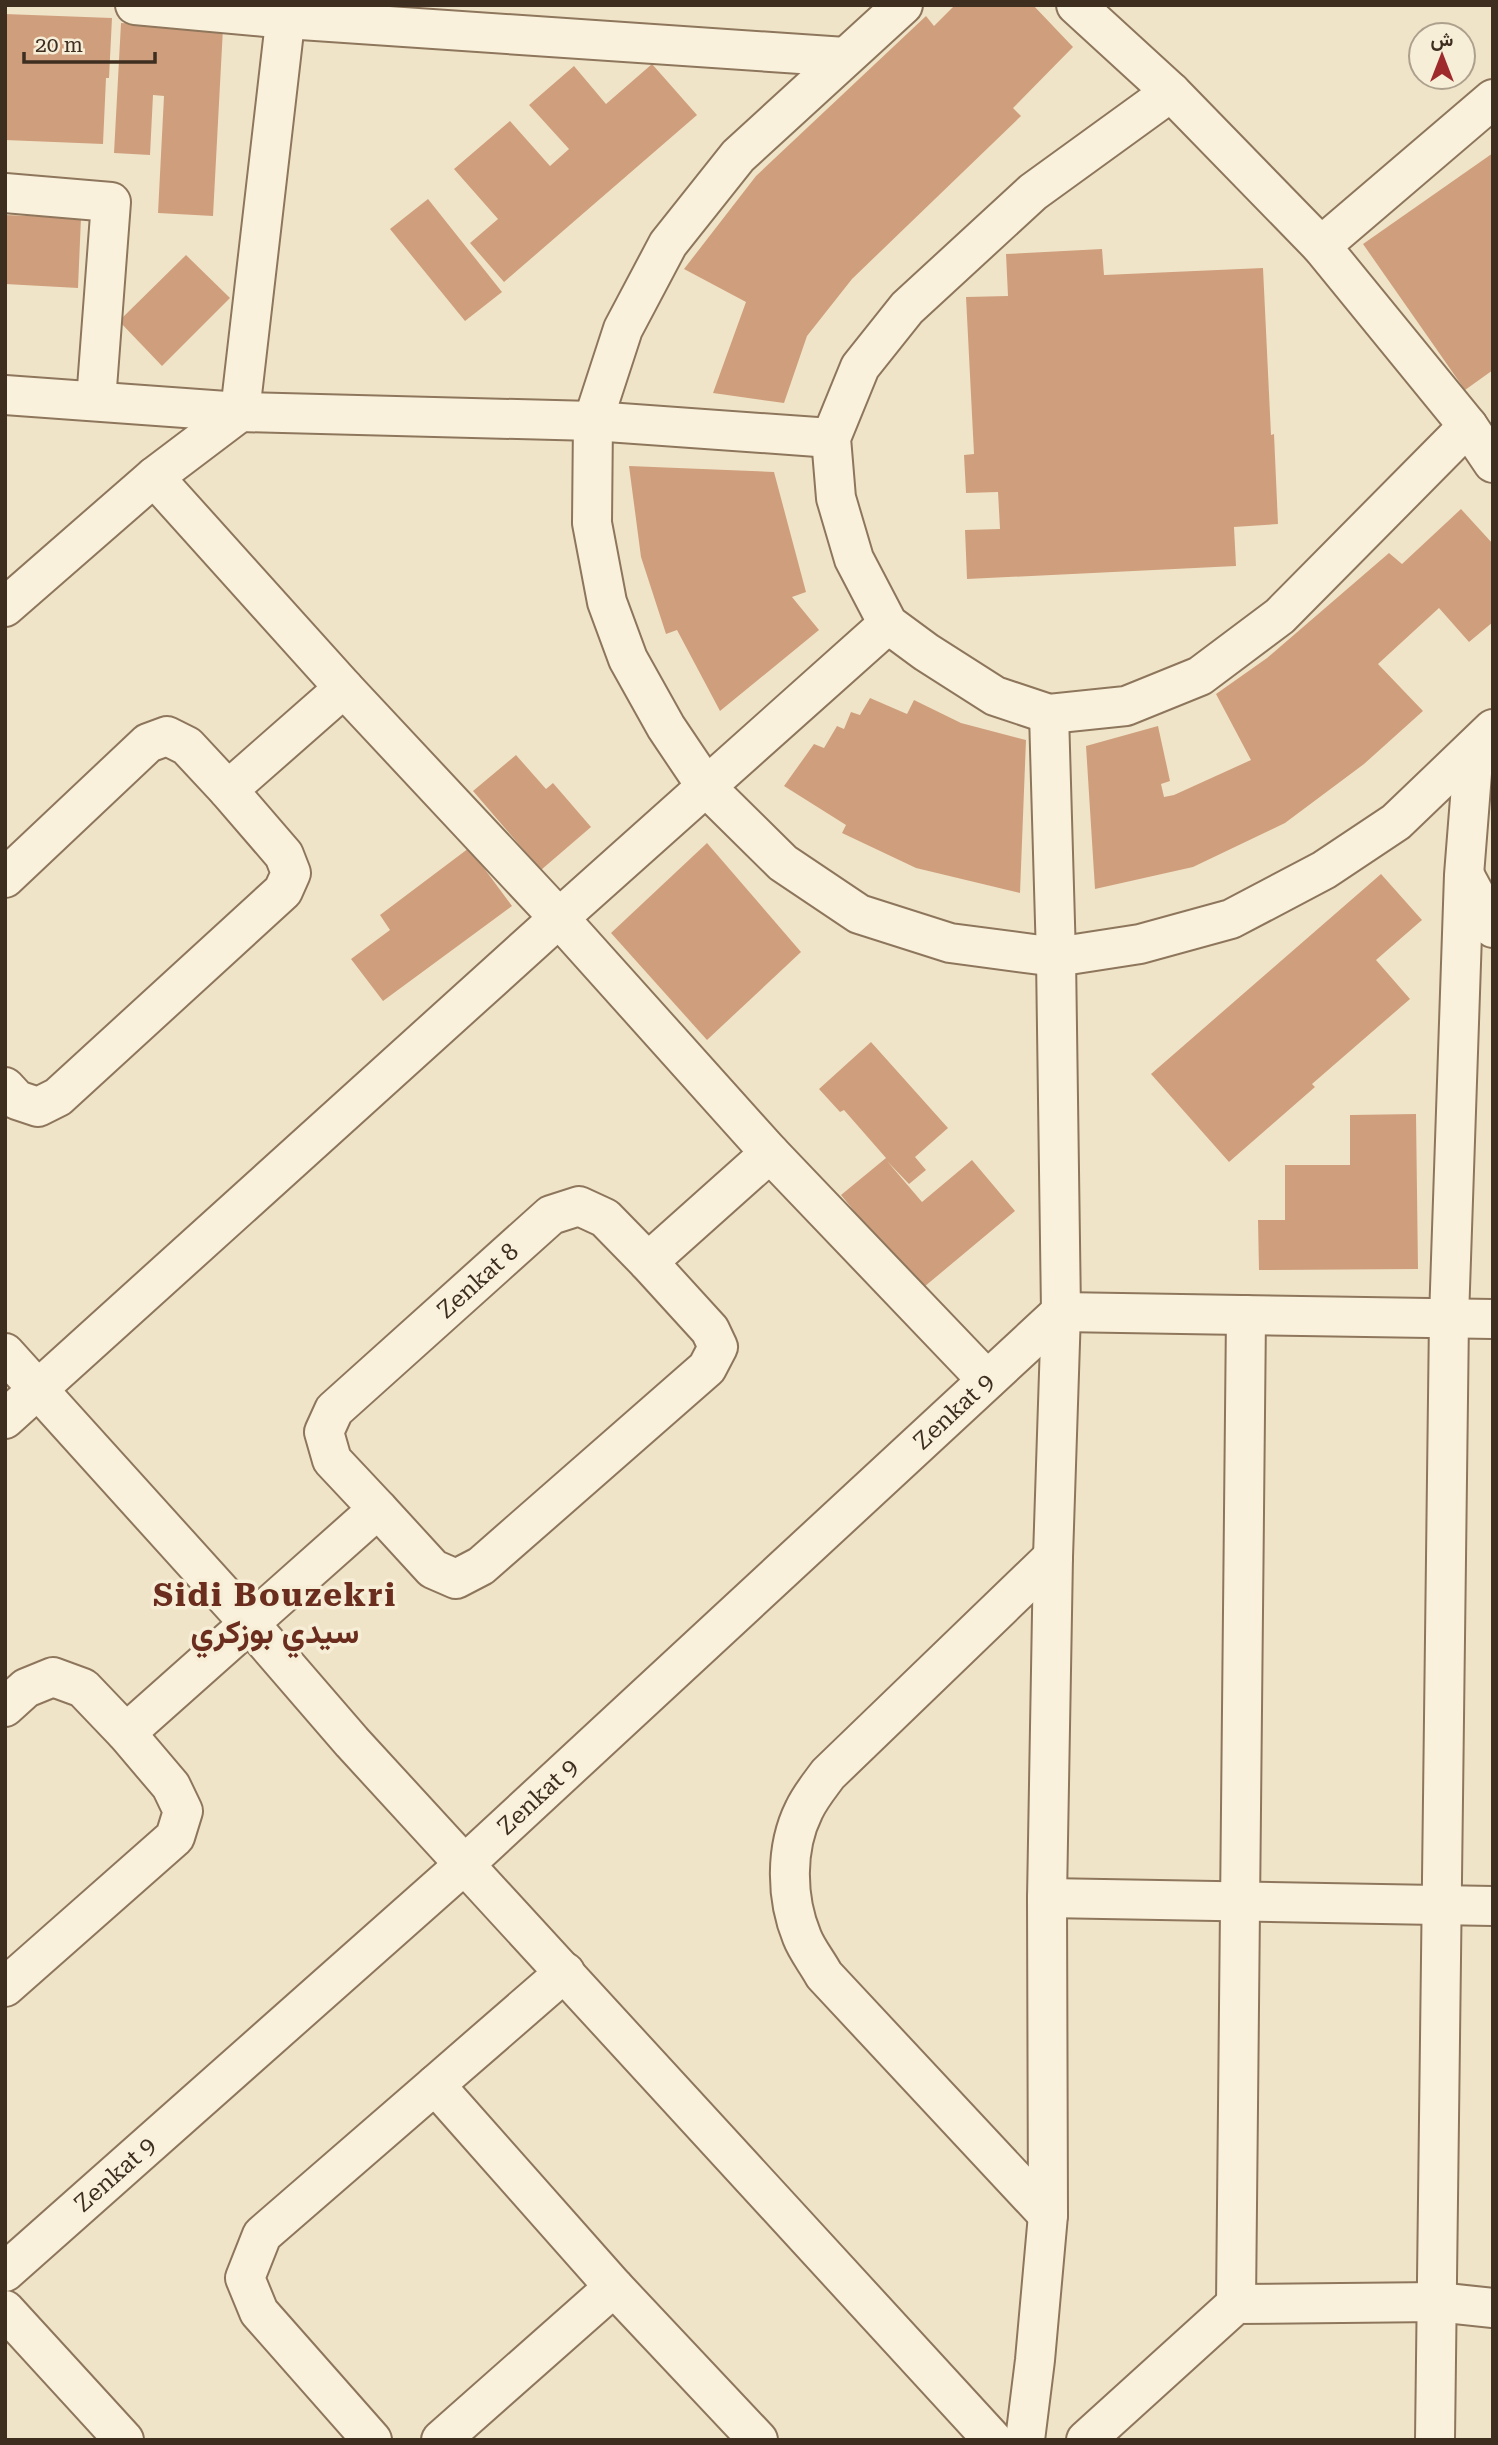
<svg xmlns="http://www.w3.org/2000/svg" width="1498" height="2445" font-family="'Roboto Serif',Vazirmatn,serif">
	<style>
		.building { fill: #cf9f7d }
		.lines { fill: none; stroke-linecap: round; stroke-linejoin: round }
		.minor-casing { stroke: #8d765c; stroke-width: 42 }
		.minor { stroke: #faf1dc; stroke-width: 38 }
		.labels { text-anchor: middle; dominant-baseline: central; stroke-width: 7; stroke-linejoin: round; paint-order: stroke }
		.street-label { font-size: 24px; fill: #3d2e20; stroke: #f7eed8 }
		.district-label { font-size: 32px; font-weight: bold; letter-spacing: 2px; fill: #6b2e1e; stroke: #f7eed8 }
	</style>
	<rect width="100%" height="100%" fill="#f0e4c8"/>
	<g class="building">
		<path d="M955,5H1033L1073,47L1013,108L1021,116L852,279L807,336L784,403L713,393L746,302L684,269L756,176L926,16L934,26Z"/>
		<path d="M5,14L112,18L109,78H106L103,144L5,140Z"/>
		<path d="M121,23L223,28L213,216L158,213L164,96L153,95L150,155L114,153Z"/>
		<path d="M652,64L697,115L504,282L470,243L498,219L454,169L510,121L550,166L569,149L529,105L574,66L606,104Z"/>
		<path d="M1493,153V370L1465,390L1363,244Z"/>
		<path d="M428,199L502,292L465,321L390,229Z"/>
		<path d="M5,215L81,218L78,288L5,284Z"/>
		<path d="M1102,249L1104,275L1263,268L1271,435L1274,434L1278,524L1234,527L1236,566L967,579L965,530L1000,529L998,492L966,493L964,455L974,454L966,297L1008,296L1006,254Z"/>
		<path d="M186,255L230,298L162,366L119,321Z"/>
		<path d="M629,466L774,472L806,592L792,597L819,630L720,711L677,630L666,634L641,557Z"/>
		<path d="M1461,509L1493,544V622L1469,642L1439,608L1378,664L1423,711L1364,764L1285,823L1193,867L1095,889L1086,746L1158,726L1170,781L1161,784L1164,797L1174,795L1251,760L1216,694L1267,658L1389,553L1402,564Z"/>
		<path d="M870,698L907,714L914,700L961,723L1026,740L1020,893L916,868L842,833L846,825L784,786L814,744L824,748L837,726L844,729L851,712L860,715Z"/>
		<path d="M516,755L546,789L553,783L591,827L541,870L473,791Z"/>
		<path d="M707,843L801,952L707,1040L611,933Z"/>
		<path d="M469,848L512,906L383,1001L351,959L390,930L380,915Z"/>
		<path d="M1381,874L1422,920L1376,960L1410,999L1312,1084L1315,1087L1229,1162L1151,1074Z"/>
		<path d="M871,1042L948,1128L915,1157L926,1170L909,1184L887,1161L922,1202L972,1160L1015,1211L918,1292L861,1225L864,1223L841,1195L886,1158L844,1110L840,1112L819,1089Z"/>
		<path d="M1416,1114L1418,1269L1259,1270L1258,1220H1285V1165H1350V1115Z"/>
	</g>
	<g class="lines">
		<defs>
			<g id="minor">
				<path d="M135,5L286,19L845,57"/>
				<path d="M903,5L738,156L668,244L623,329L593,421L592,523L607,602L628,659L666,727L707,788L783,863L859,914L950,943L1056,957L1140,944L1231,919L1324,870L1396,822L1493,729"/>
				<path d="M1076,5L1171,92L1321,246L1468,426L1493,463"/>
				<path d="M1171,92L1033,192L907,308L860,367L831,438L836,498L854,559L888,624L926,652L995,696L1049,714L1126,706L1200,676L1280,616L1468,426"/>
				<path d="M5,193L111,202L96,401"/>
				<path d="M1321,246L1493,99"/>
				<path d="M5,395L240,412L593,421L831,438"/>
				<path d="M154,477L344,688"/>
				<path d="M5,607L154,477L240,412L287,5"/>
				<path d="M1465,876L1493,928"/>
				<path d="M5,878L148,743L167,736L187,746L228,790"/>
				<path d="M5,1087L17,1100L38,1107L58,1097L283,891L291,873L284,855L228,790L344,688L559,918L770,1153L648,1262L710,1330L718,1347L707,1368L481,1566L456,1579L433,1569L378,1509"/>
				<path d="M770,1153L987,1380"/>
				<path d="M5,1353L250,1624L352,1742L993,2440"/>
				<path d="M5,1419L559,918L888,624"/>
				<path d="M5,1707L26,1688L53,1677L83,1688L126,1733L171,1786L183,1811L175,1837L5,1987"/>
				<path id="s1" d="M126,1733L378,1509L332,1460L324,1432L334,1410L551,1215L579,1206L605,1218L648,1262"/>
				<path d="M1047,1898L1493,1906"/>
				<path d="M435,2085L565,1972"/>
				<path d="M1048,2215L824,1975C817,1962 807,1950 802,1937C786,1898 785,1848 804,1810C810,1797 820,1785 828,1774L1053,1557"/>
				<path id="s2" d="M5,2272L465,1864L1061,1312L1493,1319"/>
				<path d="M1236,2304L1246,1315"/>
				<path d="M5,2310L124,2440"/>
				<path d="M372,2440L259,2312L245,2278L262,2235L435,2085L614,2287L758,2440"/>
				<path d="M441,2440L614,2287"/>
				<path d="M1025,2440L1035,2360L1048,2215L1047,1898L1053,1557L1061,1312L1056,957L1049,714"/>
				<path d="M1086,2440L1236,2304L1437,2302L1493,2308"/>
				<path d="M1435,2440L1449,1318L1464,875L1474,748"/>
			</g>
		</defs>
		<use href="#minor" class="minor-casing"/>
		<use href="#minor" class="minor"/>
	</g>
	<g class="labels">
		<g class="street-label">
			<text stroke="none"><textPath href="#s1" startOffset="651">Zenkat 8</textPath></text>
			<text stroke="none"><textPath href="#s2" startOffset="1281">Zenkat 9</textPath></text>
			<text stroke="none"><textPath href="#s2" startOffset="714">Zenkat 9</textPath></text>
			<text stroke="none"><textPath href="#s2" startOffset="147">Zenkat 9</textPath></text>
		</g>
		<g class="district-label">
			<text x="275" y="1595">Sidi Bouzekri<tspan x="275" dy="37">سيدي بوزكري</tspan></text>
		</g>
	</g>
	<rect width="1498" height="2445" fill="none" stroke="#3d2e20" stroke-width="14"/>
	<g transform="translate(1442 56)"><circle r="33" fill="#f7eed8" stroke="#ada18e" stroke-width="2"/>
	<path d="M0-5L12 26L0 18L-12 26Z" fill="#9e2a2b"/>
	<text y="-10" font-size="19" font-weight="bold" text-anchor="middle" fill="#3d2e20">ش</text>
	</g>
	<path d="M24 52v10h131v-10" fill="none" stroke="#3d2e20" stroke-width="3.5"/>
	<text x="35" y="52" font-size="21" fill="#3d2e20" stroke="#f7eed8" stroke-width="5" paint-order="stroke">20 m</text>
</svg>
